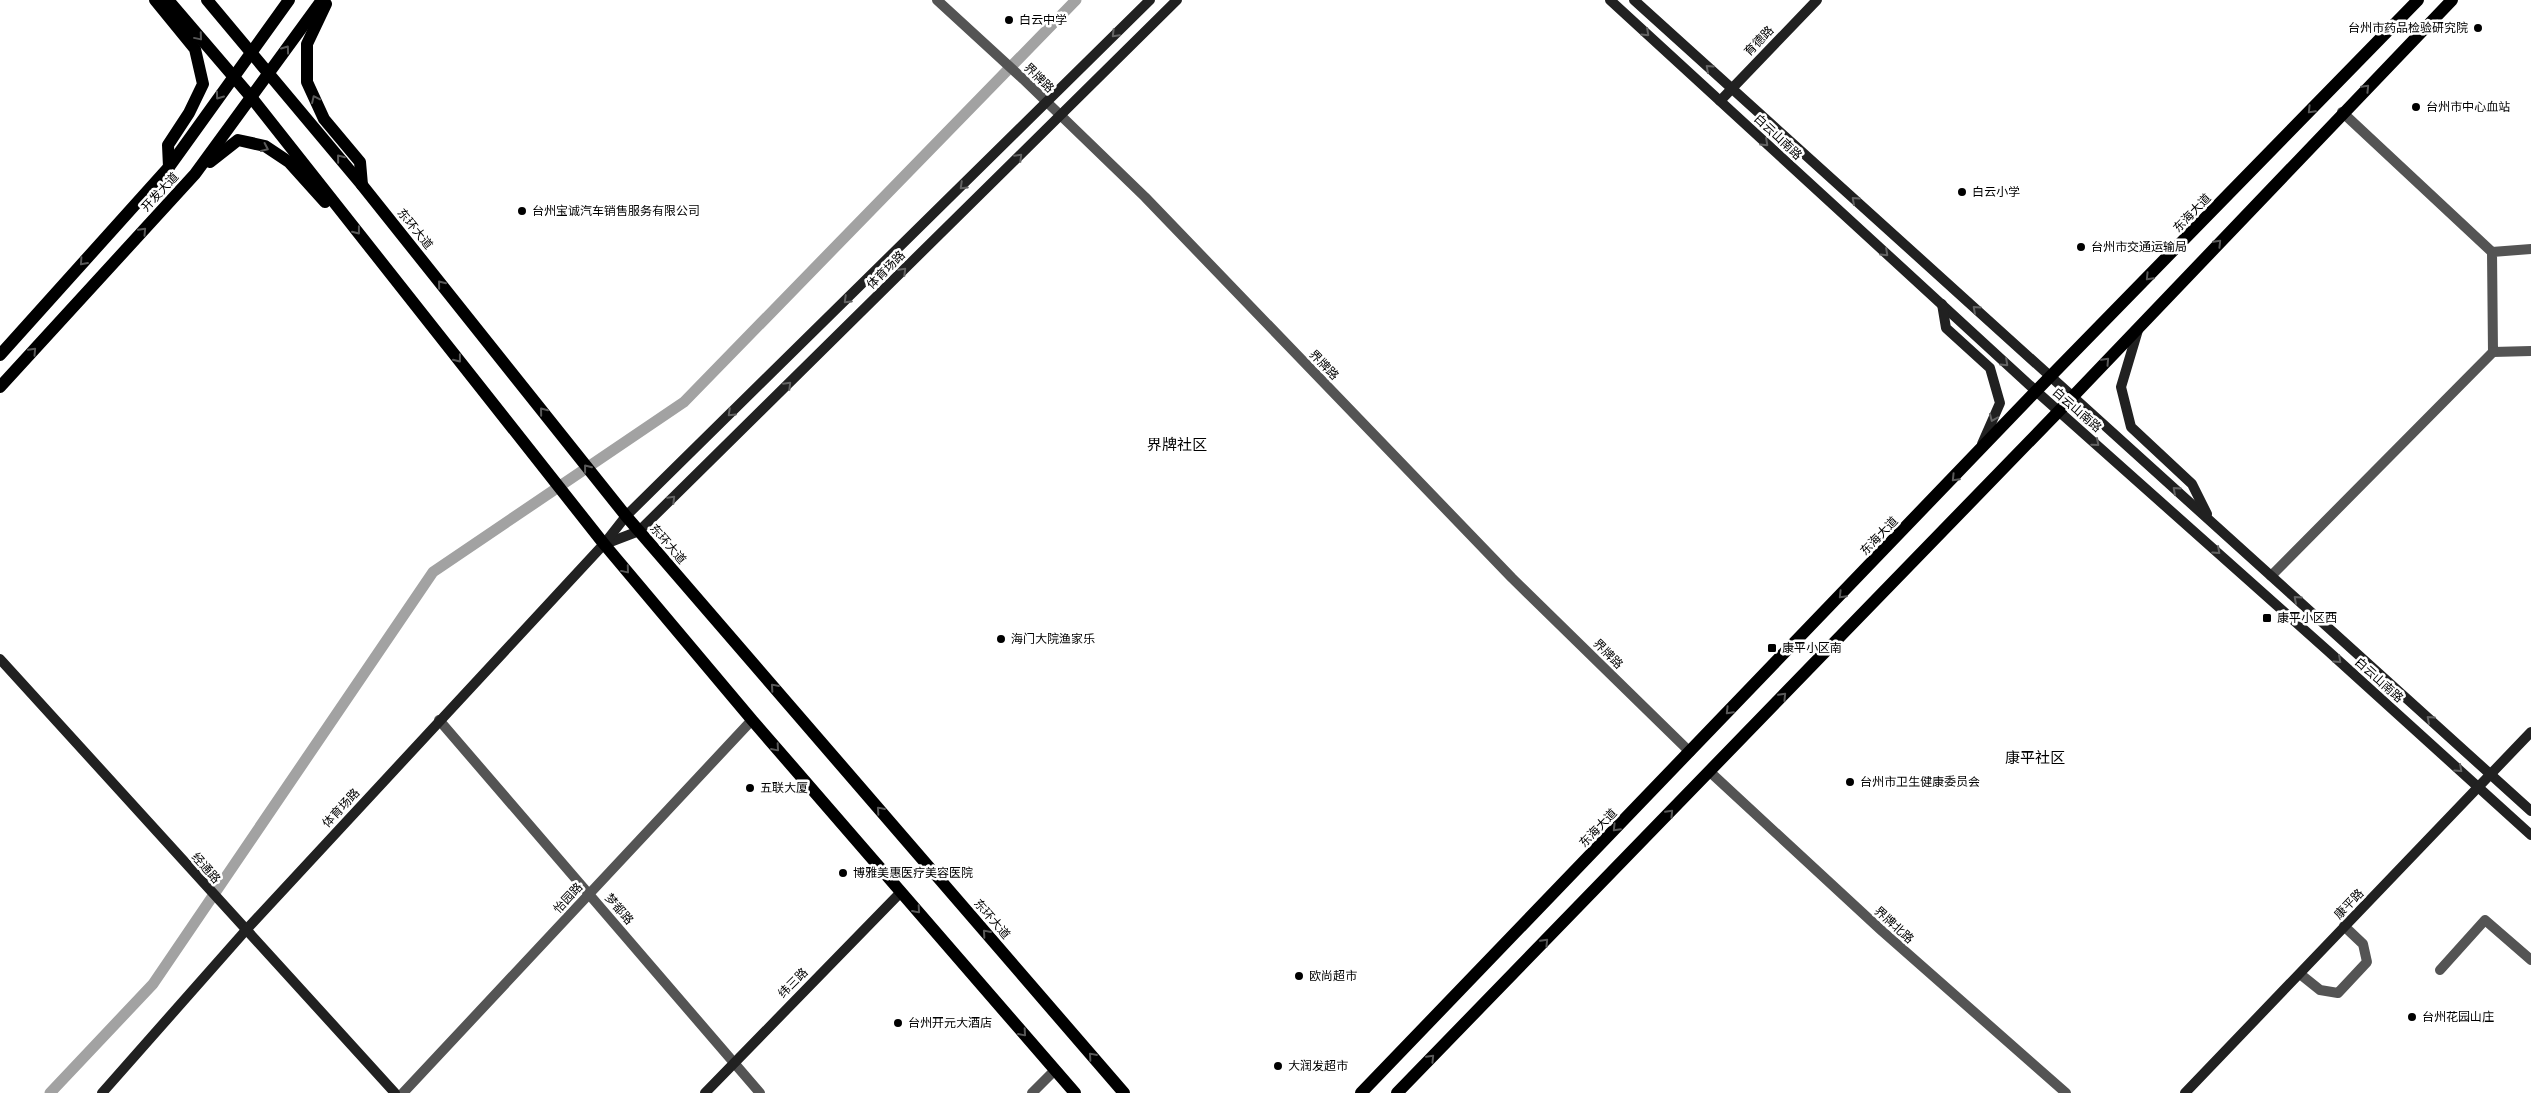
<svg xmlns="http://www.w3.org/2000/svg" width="2531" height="1093" font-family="'Varela Round','Noto Sans SC',sans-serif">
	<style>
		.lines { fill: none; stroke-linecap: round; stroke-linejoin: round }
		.canal { stroke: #a2a2a2; stroke-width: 11 }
		.street { stroke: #545454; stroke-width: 10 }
		.secondary { stroke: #212121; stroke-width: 10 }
		.primary { stroke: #000; stroke-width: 12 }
		.oneway { stroke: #646464 }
		.oneway2 { stroke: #595959 }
		.poi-dot { fill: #000; stroke: #fff; stroke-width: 2 }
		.labels { text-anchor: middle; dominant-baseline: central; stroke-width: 5; stroke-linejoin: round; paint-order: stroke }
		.poi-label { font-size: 12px; fill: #000; stroke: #fff; text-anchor: start }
		.street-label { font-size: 12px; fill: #000; stroke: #fff }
		.quarter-label { font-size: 15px; fill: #000; stroke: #fff }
	</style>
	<rect width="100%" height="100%" fill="#fff"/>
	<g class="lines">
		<path class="canal" d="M50,1093L153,984L433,572L684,402L1076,0"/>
		<g class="street">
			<path d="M937,0L1023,79L1145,197L1512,578L1690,752"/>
			<path d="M2342,112L2492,252"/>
			<path d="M2531,249L2492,252L2493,352L2531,351"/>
			<path d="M2271,576L2493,352"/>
			<path d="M439,720L760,1093"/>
			<path d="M1710,772L1882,931L2066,1093"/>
			<path d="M2440,970L2485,920L2531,960"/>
			<path d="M2300,974L2320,990L2338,993L2367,962L2363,944L2344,926"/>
			<path d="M403,1093L752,720"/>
			<path d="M1032,1093L1055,1070"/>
		</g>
		<g class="secondary">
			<path d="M1610,0L2036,391L2328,651L2531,835"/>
			<path d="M1634,0L2531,811"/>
			<path d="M1720,101L1817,0"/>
			<path d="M1942,304L1946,328L1990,368L2000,403L1982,444"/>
			<path d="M2138,330L2121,387L2131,427L2192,484L2207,514"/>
			<path d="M605,544L639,531L1177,0"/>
			<path d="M0,659L395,1093"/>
			<path d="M102,1093L246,930L604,544L626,516L1150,0"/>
			<path d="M705,1093L901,892"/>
			<path d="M2185,1093L2531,732"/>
		</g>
		<g class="primary">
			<path d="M155,0L195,49L203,84L189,113L168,145L169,167"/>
			<path d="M168,0L251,97L604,544L752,720L1075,1093"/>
			<path d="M207,0L362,185L626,516L1124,1093"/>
			<path d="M326,4L307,44V82L324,119L360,162L362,185"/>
			<path d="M210,162L238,140L265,146L289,162L325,202"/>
			<path d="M0,355L169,167L289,0"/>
			<path d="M0,387L195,174L322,0"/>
			<path d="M1361,1093L2036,391L2418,0"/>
			<path d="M1397,1093L2059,411L2452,0"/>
		</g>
	</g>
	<defs><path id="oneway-chevron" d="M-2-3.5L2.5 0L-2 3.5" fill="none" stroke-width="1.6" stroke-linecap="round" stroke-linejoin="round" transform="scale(1.25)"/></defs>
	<g class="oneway">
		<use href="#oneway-chevron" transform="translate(1646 33) rotate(43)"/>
		<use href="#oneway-chevron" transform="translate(1115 34) rotate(135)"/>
		<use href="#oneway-chevron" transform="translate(1709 68) rotate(-138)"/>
		<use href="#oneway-chevron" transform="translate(1765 143) rotate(43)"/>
		<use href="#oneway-chevron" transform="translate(1019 157) rotate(-45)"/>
		<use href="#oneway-chevron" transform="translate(963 186) rotate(136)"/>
		<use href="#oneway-chevron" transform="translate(1855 200) rotate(-138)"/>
		<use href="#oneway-chevron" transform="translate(1885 253) rotate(43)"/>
		<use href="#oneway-chevron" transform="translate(903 271) rotate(-45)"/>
		<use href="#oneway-chevron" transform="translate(847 300) rotate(136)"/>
		<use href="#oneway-chevron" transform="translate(1976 309) rotate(-138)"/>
		<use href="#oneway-chevron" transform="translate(2005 363) rotate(43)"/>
		<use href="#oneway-chevron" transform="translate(788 385) rotate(-45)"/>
		<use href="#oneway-chevron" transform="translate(731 413) rotate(136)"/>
		<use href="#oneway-chevron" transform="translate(1993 418) rotate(113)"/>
		<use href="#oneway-chevron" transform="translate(2096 443) rotate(41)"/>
		<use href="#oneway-chevron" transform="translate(2176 490) rotate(-138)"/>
		<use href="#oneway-chevron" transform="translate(672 499) rotate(-45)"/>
		<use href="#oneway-chevron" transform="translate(2217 551) rotate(42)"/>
		<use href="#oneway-chevron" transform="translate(2297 599) rotate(-138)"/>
		<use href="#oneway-chevron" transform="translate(2338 660) rotate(42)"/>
		<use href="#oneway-chevron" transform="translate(2430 719) rotate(-138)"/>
		<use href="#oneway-chevron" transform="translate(2459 769) rotate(42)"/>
	</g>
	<g class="oneway2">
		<use href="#oneway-chevron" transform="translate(199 37) rotate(50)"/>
		<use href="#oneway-chevron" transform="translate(286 49) rotate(-54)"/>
		<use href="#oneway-chevron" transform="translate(2366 88) rotate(-46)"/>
		<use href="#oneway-chevron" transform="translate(219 96) rotate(126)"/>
		<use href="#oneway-chevron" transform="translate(315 99) rotate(-115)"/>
		<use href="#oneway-chevron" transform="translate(2311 110) rotate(134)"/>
		<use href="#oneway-chevron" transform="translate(265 148) rotate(25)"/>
		<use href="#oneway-chevron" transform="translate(340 158) rotate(-129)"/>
		<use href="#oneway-chevron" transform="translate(143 231) rotate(-47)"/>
		<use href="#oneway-chevron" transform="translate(357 231) rotate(52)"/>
		<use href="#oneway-chevron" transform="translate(2218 243) rotate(-46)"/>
		<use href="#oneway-chevron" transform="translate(83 262) rotate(132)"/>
		<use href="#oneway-chevron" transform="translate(2149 277) rotate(134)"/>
		<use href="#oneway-chevron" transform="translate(441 284) rotate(-129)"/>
		<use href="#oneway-chevron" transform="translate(33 351) rotate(-47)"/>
		<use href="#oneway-chevron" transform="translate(458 359) rotate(52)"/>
		<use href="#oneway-chevron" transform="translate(2106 361) rotate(-47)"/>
		<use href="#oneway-chevron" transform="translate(543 411) rotate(-129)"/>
		<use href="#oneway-chevron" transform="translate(587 468) rotate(-128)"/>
		<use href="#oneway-chevron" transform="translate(1955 478) rotate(134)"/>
		<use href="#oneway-chevron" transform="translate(626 570) rotate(50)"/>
		<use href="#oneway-chevron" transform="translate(1842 595) rotate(134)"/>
		<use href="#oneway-chevron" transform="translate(774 687) rotate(-131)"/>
		<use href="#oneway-chevron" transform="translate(1783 696) rotate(-46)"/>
		<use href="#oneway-chevron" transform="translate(1729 711) rotate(134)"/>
		<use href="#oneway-chevron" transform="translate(776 748) rotate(49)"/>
		<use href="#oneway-chevron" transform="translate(880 810) rotate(-131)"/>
		<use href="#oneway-chevron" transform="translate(1670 813) rotate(-46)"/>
		<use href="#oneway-chevron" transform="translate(1616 828) rotate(134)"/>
		<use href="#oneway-chevron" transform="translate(917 910) rotate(49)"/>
		<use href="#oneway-chevron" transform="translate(986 933) rotate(-131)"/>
		<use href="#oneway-chevron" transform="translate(1545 942) rotate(-46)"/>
		<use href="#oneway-chevron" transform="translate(1023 1033) rotate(49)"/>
		<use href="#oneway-chevron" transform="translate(1092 1056) rotate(-131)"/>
		<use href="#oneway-chevron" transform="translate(1431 1058) rotate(-46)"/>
	</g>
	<g class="poi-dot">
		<circle cx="1009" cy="20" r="5"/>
		<circle cx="2478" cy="28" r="5"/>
		<circle cx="2416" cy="107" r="5"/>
		<circle cx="1962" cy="192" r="5"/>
		<circle cx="522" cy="211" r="5"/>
		<circle cx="2081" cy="247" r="5"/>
		<rect x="2262" y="613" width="10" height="10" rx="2.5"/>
		<circle cx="1001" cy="639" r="5"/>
		<rect x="1767" y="643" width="10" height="10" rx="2.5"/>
		<circle cx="1850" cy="782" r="5"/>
		<circle cx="750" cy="788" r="5"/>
		<circle cx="843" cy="873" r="5"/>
		<circle cx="1299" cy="976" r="5"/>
		<circle cx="2412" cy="1017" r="5"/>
		<circle cx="898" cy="1023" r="5"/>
		<circle cx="1278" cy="1066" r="5"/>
	</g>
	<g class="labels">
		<g class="poi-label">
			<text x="1019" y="20">白云中学</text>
			<text x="2468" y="28" text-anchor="end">台州市药品检验研究院</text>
			<text x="2426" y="107">台州市中心血站</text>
			<text x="1972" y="192">白云小学</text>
			<text x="532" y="211">台州宝诚汽车销售服务有限公司</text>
			<text x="2091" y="247">台州市交通运输局</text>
			<text x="2277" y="618">康平小区西</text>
			<text x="1011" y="639">海门大院渔家乐</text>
			<text x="1782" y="648">康平小区南</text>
			<text x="1860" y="782">台州市卫生健康委员会</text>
			<text x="760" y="788">五联大厦</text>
			<text x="853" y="873">博雅美惠医疗美容医院</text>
			<text x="1309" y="976">欧尚超市</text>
			<text x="2422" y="1017">台州花园山庄</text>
			<text x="908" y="1023">台州开元大酒店</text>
			<text x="1288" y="1066">大润发超市</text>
		</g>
		<g class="street-label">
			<text transform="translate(1759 41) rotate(-46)">育德路</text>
			<text transform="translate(1039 78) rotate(44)">界牌路</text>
			<text transform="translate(1778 137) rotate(43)">白云山南路</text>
			<text transform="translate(160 192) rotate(-47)">开发大道</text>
			<text transform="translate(2192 213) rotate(-46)">东海大道</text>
			<text transform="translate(415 229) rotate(51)">东环大道</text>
			<text transform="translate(886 270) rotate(-45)">体育场路</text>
			<text transform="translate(1324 365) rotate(46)">界牌路</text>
			<text transform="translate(2077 410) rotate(41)">白云山南路</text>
			<text transform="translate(1879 536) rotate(-46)">东海大道</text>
			<text transform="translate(668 544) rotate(49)">东环大道</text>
			<text transform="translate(1608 654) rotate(45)">界牌路</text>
			<text transform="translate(2379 680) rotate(42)">白云山南路</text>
			<text transform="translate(341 808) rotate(-47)">体育场路</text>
			<text transform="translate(1598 828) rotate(-46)">东海大道</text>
			<text transform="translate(206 868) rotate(48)">经通路</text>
			<text transform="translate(568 898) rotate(-47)">怡园路</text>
			<text transform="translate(2349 904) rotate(-46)">康平路</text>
			<text transform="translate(619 909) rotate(49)">梦都路</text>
			<text transform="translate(992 919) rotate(49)">东环大道</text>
			<text transform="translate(1894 925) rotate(42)">界牌北路</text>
			<text transform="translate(793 983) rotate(-45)">纬三路</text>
		</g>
		<g class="quarter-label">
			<text x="1177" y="445">界牌社区</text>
			<text x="2035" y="758">康平社区</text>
		</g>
	</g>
</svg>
